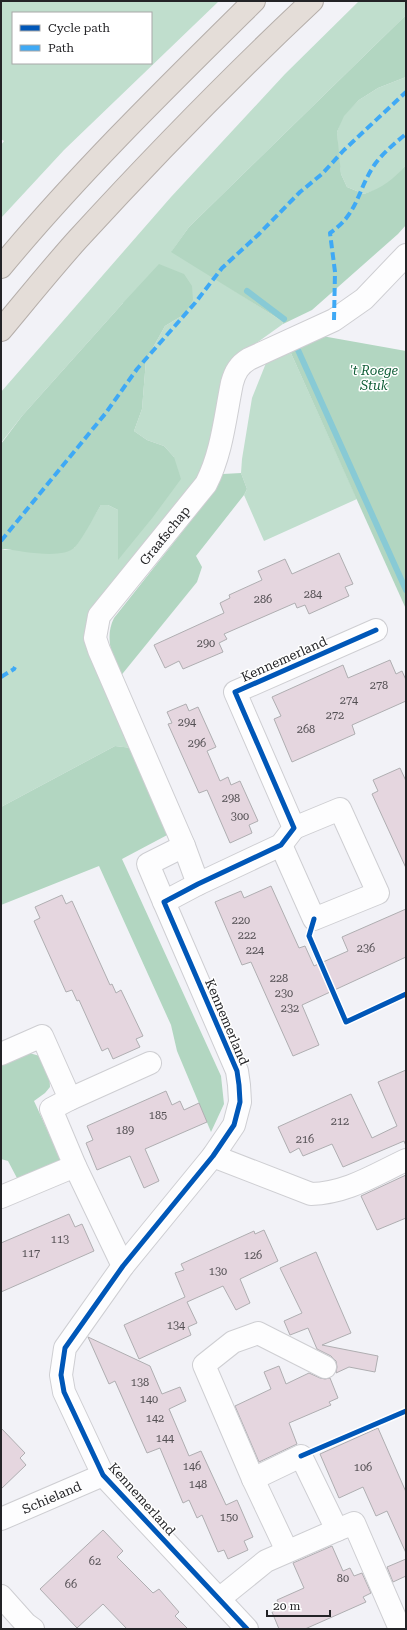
<svg xmlns="http://www.w3.org/2000/svg" width="407" height="1630" font-family="'Roboto Serif',serif">
	<style>
		.green { fill: #c0decd; fill-rule: evenodd }
		.forest { fill: #b2d6c1 }
		.lines { fill: none; stroke-linecap: round; stroke-linejoin: round }
		.stream { stroke: #88cad5; stroke-width: 6 }
		.building { fill: #e5d6df; stroke: #afaeb1 }
		.minor-casing { stroke: #ceced2; stroke-width: 24 }
		.highway-casing { stroke: #b5aeaa; stroke-width: 24 }
		.minor { stroke: #fdfdfe; stroke-width: 22 }
		.highway { stroke: #e4ddd8; stroke-width: 22 }
		.quiet { stroke: #3fa9f5; stroke-width: 4; stroke-dasharray: 8 4; stroke-linecap: butt }
		.cycleway-casing { stroke: #fff; stroke-width: 8 }
		.cycleway { stroke: #0057b8; stroke-width: 5 }
		.labels { text-anchor: middle; dominant-baseline: central; stroke-width: 3; stroke-linejoin: round; paint-order: stroke }
		.number-label { font-size: 11px; fill: #545054 }
		.park-label { font-size: 13px; font-style: italic; fill: #115f38; stroke: #fff }
		.street-label { font-size: 13px; fill: #232326; stroke: #fff }
	</style>
	<rect width="100%" height="100%" fill="#f2f2f7"/>
	<g class="green">
		<path d="M1,1H219L64,150L1,218V145L4,141L1,139ZM13,13H151V63H13Z"/>
		<path d="M359,1H406V15L189,227L172,251L282,321L283,324L241,354L206,466L97,610L132,748L115,746L1,807V550L74,548L101,505H108L118,510V559L174,457L164,446L147,440L134,431L142,409L146,360L165,326L185,314L123,303L22,416L1,443V392L171,197L285,74Z"/>
		<path d="M406,77V165L395,178L379,189L364,194L347,187L341,174L338,151L337,132L343,116L359,100L378,88Z"/>
		<path d="M290,351L357,499L264,541L244,495L247,489L241,473L242,459L252,398L266,363Z"/>
	</g>
	<g class="forest">
		<path d="M406,15V77L378,88L359,100L344,116L337,132L341,174L347,187L364,194C382,188 394,179 406,165V225L398,234L312,310L283,324L282,321L171,252L189,227Z"/>
		<path d="M159,264L184,274L192,286L193,300L185,314L165,326L146,360L142,409L134,431L147,440L164,446L174,457L181,479L153,517L118,560V510L108,505H101C93,518 85,535 75,547C63,560 21,551 5,549L1,550V444L22,416L123,303Z"/>
		<path d="M322,336L406,351V609L290,351Z"/>
		<path d="M241,473L247,489L244,495L196,556L202,567L197,582L119,678C113,657 104,638 114,618L198,512L223,474Z"/>
		<path d="M115,746L132,748L171,833L122,859L221,1076L224,1104L211,1132L177,1051L171,1025L99,866L1,905V807Z"/>
		<path d="M29,1053L40,1056L49,1071L50,1087L45,1093L34,1101L62,1162L18,1180L8,1161L1,1159V1064Z"/>
	</g>
	<g class="lines">
		<g class="stream">
			<path d="M247,291L284,319"/>
			<path d="M298,350L406,590"/>
		</g>
	</g>
	<g class="building">
		<path d="M339,553L353,584L345,587L349,596L309,614L305,605L297,608L295,603L224,634L227,639L219,643L223,652L183,669L179,661L165,668L154,645L224,613L220,603L230,598L229,595L262,580L258,571L285,559L292,574Z"/>
		<path d="M390,660L396,674L402,671L406,680V701L352,725L355,734L292,762L274,719L281,716L272,697L343,665L348,678Z"/>
		<path d="M186,704L189,711L198,707L216,747L207,751L220,781L228,777L231,785L240,781L258,821L249,825L252,833L230,843L207,790L199,793L168,724L172,723L167,712Z"/>
		<path d="M400,768L406,781V868L372,794L378,791L373,780Z"/>
		<path d="M271,886L299,948L305,946L314,966L348,951L342,937L406,909V957L302,1005L319,1045L293,1056L251,962L242,965L215,902L241,891L244,898Z"/>
		<path d="M62,895L66,904L72,901L110,985L112,984L116,993L121,990L143,1036L136,1039L140,1047L113,1059L108,1048L102,1051L79,1000L77,1001L72,990L66,992L34,921L40,918L35,907Z"/>
		<path d="M406,1070V1146L404,1141L343,1167L332,1144L303,1156L299,1148L290,1153L278,1127L351,1094L372,1138L397,1126L378,1082Z"/>
		<path d="M166,1091L172,1105L180,1101L184,1110L199,1103L207,1122L145,1149L159,1181L144,1188L130,1156L97,1170L86,1143L93,1140L87,1126Z"/>
		<path d="M406,1175V1218L377,1230L361,1196Z"/>
		<path d="M69,1214L75,1227L82,1224L94,1251L1,1292V1243Z"/>
		<path d="M264,1230L278,1261L240,1279L250,1303L236,1310L223,1286L187,1302L197,1323L188,1327L191,1335L139,1359L124,1325L185,1297L175,1273L184,1270L181,1264L254,1231L255,1234Z"/>
		<path d="M316,1252L351,1333L322,1345L378,1356L375,1372L349,1367L336,1373L337,1367L336,1361L331,1356L317,1349L308,1328L290,1335L284,1321L302,1313L280,1268Z"/>
		<path d="M88,1337L150,1366L162,1394L180,1387L186,1401L169,1409L189,1456L201,1451L226,1505L237,1500L253,1537L244,1541L248,1550L228,1559L224,1550L218,1552L202,1515L197,1518L189,1500L183,1503L160,1448L147,1453L115,1381L109,1384Z"/>
		<path d="M279,1366L286,1384L309,1373L320,1378L325,1379L330,1378L338,1398L329,1402L331,1405L289,1423L297,1444L259,1462L235,1406L271,1389L264,1372Z"/>
		<path d="M1,1428L25,1453L20,1458L26,1465L1,1489Z"/>
		<path d="M378,1428L406,1492V1553L387,1511L376,1516L363,1487L339,1498L320,1454Z"/>
		<path d="M103,1530L123,1551L117,1557L153,1593L159,1589L179,1612L175,1616L188,1629H127L103,1604L77,1628L40,1589Z"/>
		<path d="M332,1546L343,1571L350,1568L354,1576L362,1573L371,1593L363,1597L366,1602L305,1629H279L272,1612L281,1608L277,1600L304,1588L293,1563Z"/>
		<path d="M406,1559V1576L393,1582L387,1567Z"/>
	</g>
	<g class="lines">
		<defs>
			<g id="minor">
				<path d="M281,845L314,919L378,893L340,809L294,828"/>
				<path id="s1" d="M198,884L184,846L99,650L95,638L99,616L206,484C222,453 225,417 232,383C235,372 239,365 249,359L334,320L364,299L406,255"/>
				<path d="M164,902L148,864L184,846"/>
				<path d="M1,1054L42,1036L70,1099"/>
				<path d="M213,1156L311,1194C347,1193 374,1175 406,1160"/>
				<path d="M1,1197L75,1166"/>
				<path d="M123,1266L75,1166L51,1109L70,1099L150,1063"/>
				<path d="M253,1479L301,1456L337,1530"/>
				<path id="s2" d="M1,1519L103,1475"/>
				<path d="M287,1551L253,1479L204,1365L233,1342L258,1333L325,1367"/>
				<path d="M1,1596L26,1624L33,1629"/>
				<path d="M219,1599L266,1561L337,1530L354,1523L400,1629"/>
				<path d="M247,1629L103,1475L64,1392L61,1375L65,1348L123,1266L213,1156L234,1125L240,1102L239,1085L237,1071L164,902L198,884L281,845L294,828L235,692L376,630"/>
			</g>
			<g id="highway">
				<path d="M1,267C79,173 167,87 254,1"/>
				<path d="M1,330C26,300 51,269 77,240C153,157 231,77 312,1"/>
			</g>
		</defs>
		<use href="#minor" class="minor-casing"/>
		<use href="#highway" class="highway-casing"/>
		<use href="#minor" class="minor"/>
		<use href="#highway" class="highway"/>
		<g class="quiet">
			<path d="M334,320L335,272L330,233C359,213 357,190 375,164C383,153 395,143 406,134"/>
			<path d="M1,541L105,414L137,369L195,303L222,268L258,235L300,192L322,174L344,150L406,92"/>
			<path d="M1,677L14,669L15,667"/>
		</g>
		<defs>
			<g id="cycleway">
				<path d="M314,919L309,936L346,1022L406,994"/>
				<path d="M301,1456L406,1411"/>
				<path d="M247,1629L103,1475L64,1392L61,1375L65,1348L123,1266L213,1156L234,1125L240,1102L239,1085L237,1071L164,902L198,884L281,845L294,828L235,692L376,630"/>
			</g>
		</defs>
		<use href="#cycleway" class="cycleway-casing"/>
		<use href="#cycleway" class="cycleway"/>
	</g>
	<g class="labels">
		<g class="number-label">
			<text x="313" y="594">284</text>
			<text x="263" y="599">286</text>
			<text x="206" y="643">290</text>
			<text x="379" y="685">278</text>
			<text x="349" y="700">274</text>
			<text x="335" y="715">272</text>
			<text x="187" y="722">294</text>
			<text x="306" y="729">268</text>
			<text x="197" y="743">296</text>
			<text x="231" y="798">298</text>
			<text x="240" y="816">300</text>
			<text x="241" y="920">220</text>
			<text x="247" y="935">222</text>
			<text x="366" y="948">236</text>
			<text x="255" y="950">224</text>
			<text x="279" y="978">228</text>
			<text x="284" y="993">230</text>
			<text x="290" y="1008">232</text>
			<text x="158" y="1115">185</text>
			<text x="340" y="1121">212</text>
			<text x="125" y="1130">189</text>
			<text x="305" y="1139">216</text>
			<text x="60" y="1239">113</text>
			<text x="31" y="1253">117</text>
			<text x="253" y="1255">126</text>
			<text x="218" y="1271">130</text>
			<text x="176" y="1325">134</text>
			<text x="140" y="1382">138</text>
			<text x="149" y="1399">140</text>
			<text x="155" y="1418">142</text>
			<text x="165" y="1438">144</text>
			<text x="192" y="1466">146</text>
			<text x="363" y="1467">106</text>
			<text x="198" y="1484">148</text>
			<text x="229" y="1517">150</text>
			<text x="95" y="1561">62</text>
			<text x="343" y="1578">80</text>
			<text x="71" y="1584">66</text>
		</g>
		<g class="park-label">
			<text x="374" y="370">'t Roege<tspan x="374" dy="15">Stuk</tspan></text>
		</g>
		<g class="street-label">
			<text stroke="none"><textPath href="#s1" startOffset="393">Graafschap</textPath></text>
			<text transform="translate(284 659) rotate(-24)">Kennemerland</text>
			<text transform="translate(227 1022) rotate(67)">Kennemerland</text>
			<text stroke="none"><textPath href="#s2" startOffset="55">Schieland</textPath></text>
			<text transform="translate(142 1499) rotate(48)">Kennemerland</text>
		</g>
	</g>
	<rect width="407" height="1630" fill="none" stroke="#232326" stroke-width="4"/>
	<rect x="12" y="12" width="140" height="52" fill="#ffffff" stroke="#a7a7a8"/>
	<rect x="20" y="25" width="20" height="6" fill="#0057b8" stroke="#a7a7a8"/>
	<text x="48" y="32" font-size="12" fill="#232326">Cycle path</text>
	<rect x="20" y="45" width="20" height="6" fill="#3fa9f5" stroke="#a7a7a8"/>
	<text x="48" y="52" font-size="12" fill="#232326">Path</text>
	<path d="M267 1610v6h63v-6" fill="none" stroke="#232326" stroke-width="2"/>
	<text x="273" y="1610" font-size="12" fill="#232326" stroke="#ffffff" stroke-width="3" paint-order="stroke">20 m</text>
</svg>
